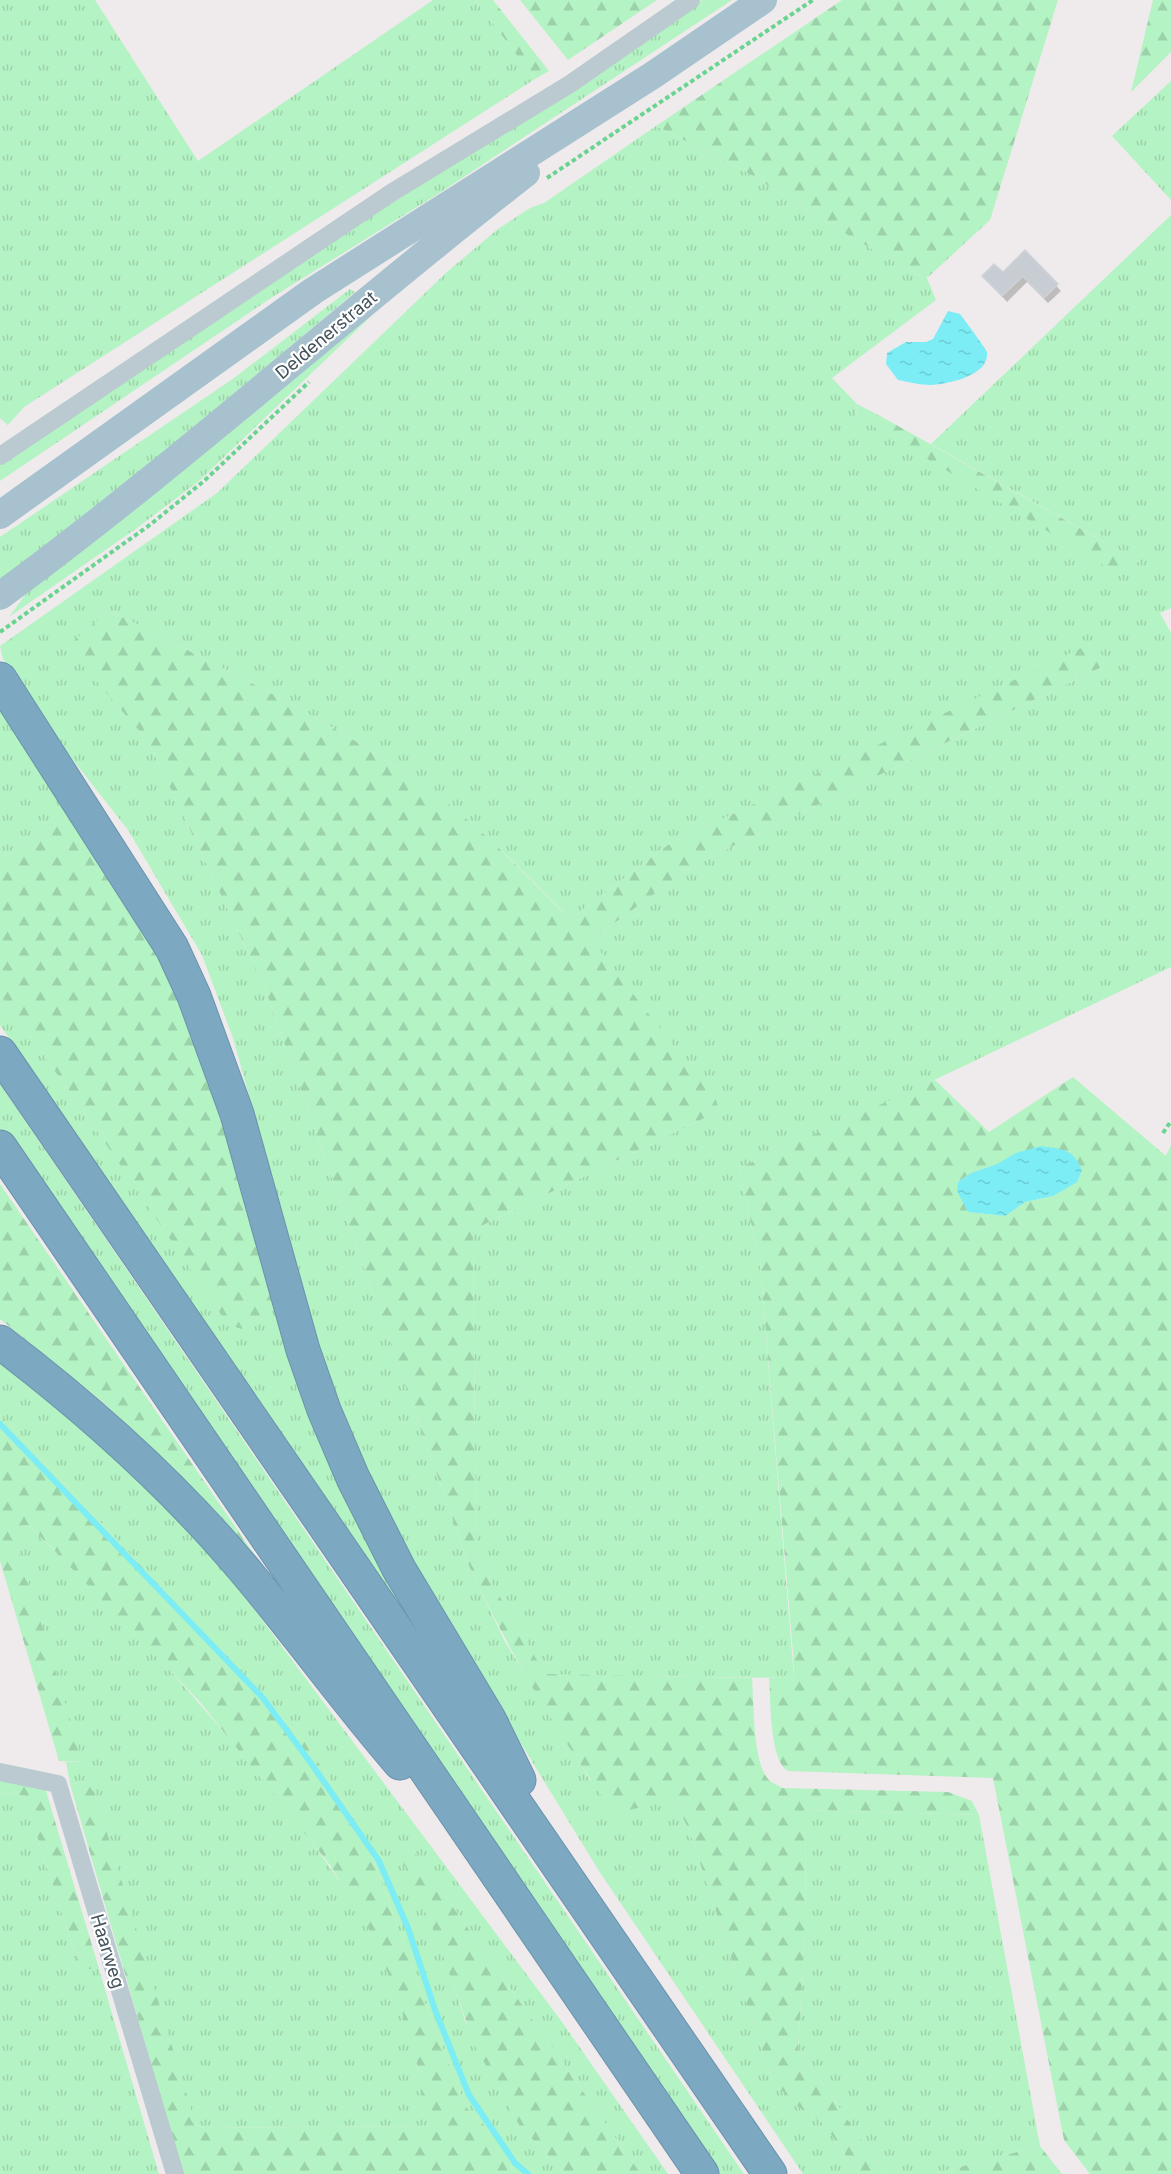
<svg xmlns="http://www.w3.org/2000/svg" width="1171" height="2174" font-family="Inter,sans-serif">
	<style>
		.grass { fill: url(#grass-tufts) }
		.forest { fill: url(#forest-firs); fill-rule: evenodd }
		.water { fill: url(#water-ripples) }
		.shadow { fill: #0003 }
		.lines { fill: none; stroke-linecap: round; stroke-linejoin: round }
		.stream { stroke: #7cecf5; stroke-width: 6 }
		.building { fill: #c7cdd2; stroke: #cfd3d9; stroke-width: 1.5 }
		.highway-casing { stroke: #6993ad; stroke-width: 35 }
		.path { stroke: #69d490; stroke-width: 4; stroke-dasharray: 4.5 3; stroke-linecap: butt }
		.street { stroke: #bacad0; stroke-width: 18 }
		.primary { stroke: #a8c1cf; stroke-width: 28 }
		.highway { stroke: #7da8c1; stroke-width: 33 }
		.labels { text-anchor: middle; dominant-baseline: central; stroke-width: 4.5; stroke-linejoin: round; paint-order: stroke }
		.street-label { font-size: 18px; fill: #42535b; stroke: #fff }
	</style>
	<defs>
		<pattern id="grass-tufts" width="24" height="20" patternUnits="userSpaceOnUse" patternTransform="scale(1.5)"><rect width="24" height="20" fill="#b4f3c3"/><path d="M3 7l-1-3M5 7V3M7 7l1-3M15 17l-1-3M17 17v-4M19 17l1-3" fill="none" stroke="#9cd2aa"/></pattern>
		<pattern id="forest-firs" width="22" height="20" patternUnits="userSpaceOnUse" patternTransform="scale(1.5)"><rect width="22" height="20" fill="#b4f3c3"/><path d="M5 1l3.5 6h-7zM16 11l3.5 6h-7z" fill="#9cd2aa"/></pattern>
		<pattern id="water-ripples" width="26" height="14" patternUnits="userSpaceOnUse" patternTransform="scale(1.5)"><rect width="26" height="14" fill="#7cecf5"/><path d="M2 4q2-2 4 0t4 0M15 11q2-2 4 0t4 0" fill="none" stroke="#6cccd4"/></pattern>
	</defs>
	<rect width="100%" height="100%" fill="#efebec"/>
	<g class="grass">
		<path d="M0,0H95L198,161L433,0H475L535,79L24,407L8,425L0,418Z"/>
		<path d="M702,0H732L438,194L271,298L0,481V465L297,262L548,104Z"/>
		<path d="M1171,81V200L1112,136Z"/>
		<path d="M656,126L740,168L851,237L920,276H926L936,300L832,378L857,404L856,416L1127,574L1138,561L931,444L1171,215V608L1160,613L1171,633V967L901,1096L739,1168L760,1263L794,1678L545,1675L476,1556L473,1230L719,1111L591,940L694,865L1106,665L1096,642L668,845L570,919C526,873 474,821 422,784C324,716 215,665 109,610L68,647L148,741L264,986L470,1568L504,1640L590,1780L671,1801L678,1806L690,1833L771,2078L795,2104L822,2122L859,2174H803L599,1871L402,1549L328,1382L233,1038L202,955L128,830L47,727L3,659L0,646L217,493L448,271L498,229L530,208L544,203Z"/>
		<path d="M350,289L355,292L0,590V537L234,378Z"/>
		<path d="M385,303L199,481L137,528L9,617L28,591Z"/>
		<path d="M0,693L76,811L8,856L0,844Z"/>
		<path d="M0,993L104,1141L280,1298L424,1643L0,1025Z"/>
		<path d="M0,1084L744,2174H719L0,1134Z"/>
		<path d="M0,1362L77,1420L151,1489L230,1577L562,2022L668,2174H641L408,1843L465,2021L519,2125L565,2174H533L466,2107L426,2006L372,1855L348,1807L304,1741L0,1414Z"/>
		<path d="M28,1525C117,1611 203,1702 279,1800C313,1843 346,1886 372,1934C403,1993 417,2061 429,2126L203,2128L193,2123L97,1800L85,1782L70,1784L66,1762H82L18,1547V1526Z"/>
		<path d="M0,1792L24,1796L80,1969H99L159,2174H0Z"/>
		<path d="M806,1810L979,1815L1040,2146L933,2174H885L798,2048L805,1936Z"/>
	</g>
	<g class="forest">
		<path d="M475,0H493L549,71L535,79Z"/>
		<path d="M520,0H657L568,60Z"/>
		<path d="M842,0H1058L990,220L928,277L920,276L851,237L740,168L656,126Z"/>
		<path d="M1153,0H1171V52L1131,92Z"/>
		<path d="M857,404L882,417L1138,561L1127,574L1120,575L856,416Z"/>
		<path d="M109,610C215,665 324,716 422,784C477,822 523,873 570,919L668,845L1096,641L1106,665L694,865L591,940L716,1100L719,1111L473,1230L476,1556L545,1674L752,1678C754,1701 752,1766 770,1781C774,1784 779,1786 783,1788L948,1792L972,1801L979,1815L806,1810L805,1936L798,2048L885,2174H859L822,2122L794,2104L771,2078L690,1833L678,1806L671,1801L614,1813C559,1736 510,1654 470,1568L264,986L148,741L67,647Z"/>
		<path d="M76,811L180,988L280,1298C268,1321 249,1342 224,1319L104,1141L0,993V844L8,856Z"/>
		<path d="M1073,1077L1166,1156L1171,1145V2174H1090L1064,2140L993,1778L788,1771C769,1760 771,1699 769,1678H794L793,1653L760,1263L739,1168L935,1080L989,1132ZM997,1164L1053,1196L1025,1202L1005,1216L968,1212L958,1182L971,1173Z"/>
		<path d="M0,1184L313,1640L180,1477L104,1403L0,1319Z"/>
		<path d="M0,1414L304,1741L348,1807L372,1855L426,2006L466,2107L533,2174H183L70,1784L85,1782L92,1789L97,1800L196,2125L203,2128L428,2126L417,2065L399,2001L373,1936L330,1865L200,1702L52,1548L28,1525L19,1526L18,1547L83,1762L59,1761L0,1561Z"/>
		<path d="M0,1769L44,1784L99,1969H80L24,1796L0,1792Z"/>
		<path d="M408,1843L641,2174H565L519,2125L474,2044L438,1941L398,1850Z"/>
		<path d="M1040,2146L1062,2174H933Z"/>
	</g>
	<g class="water">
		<path d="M948,311L960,314C964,319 986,349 987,352C990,376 947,384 931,385C919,385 909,382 898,380L886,364L887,353L906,342H926L933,339Z"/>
		<path d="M1041,1146C1064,1150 1072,1148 1082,1170L1077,1182L1053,1196L1025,1202L1005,1216L968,1212L957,1191L958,1182L971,1173L997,1164L1016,1153Z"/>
	</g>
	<path class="shadow" d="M1025,252L1061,291L1048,303L1027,282L1007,302L984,276L1002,274Z"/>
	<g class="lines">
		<path class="stream" d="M0,1424L263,1698L313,1766L379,1861L408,1928L435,2010L469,2095L515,2163L528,2174"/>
	</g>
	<path class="building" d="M1025,250L1058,284L1044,298L1023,276L1002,296L982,276L994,264L1003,272Z"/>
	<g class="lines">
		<defs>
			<g id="highway">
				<path d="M0,679L172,948L194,996L237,1114L303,1350L324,1410L353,1478L399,1569L489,1719L519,1780"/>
				<path d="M0,1053L770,2174"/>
				<path d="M0,1147L702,2174"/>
				<path d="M0,1342C92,1412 178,1489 252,1579C302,1639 348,1703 400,1763"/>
			</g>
		</defs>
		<use href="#highway" class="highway-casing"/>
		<g class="path">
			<path d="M547,178L813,0"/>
			<path d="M0,632L151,524L204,481L309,382"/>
			<path d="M1163,1133L1171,1121"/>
		</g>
		<g class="street">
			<path d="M0,456L391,193L570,84L691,0"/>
			<path d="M0,1772L58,1784L175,2174"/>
		</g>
		<g class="primary">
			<path d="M0,515L313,291L653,75L763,0"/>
			<path d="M0,596C181,463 348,311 526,173"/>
		</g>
		<use href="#highway" class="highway"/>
	</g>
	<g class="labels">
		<g class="street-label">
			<text transform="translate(326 335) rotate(-40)">Deldenerstraat</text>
			<text transform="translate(108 1951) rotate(73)">Haarweg</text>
		</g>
	</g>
</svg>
